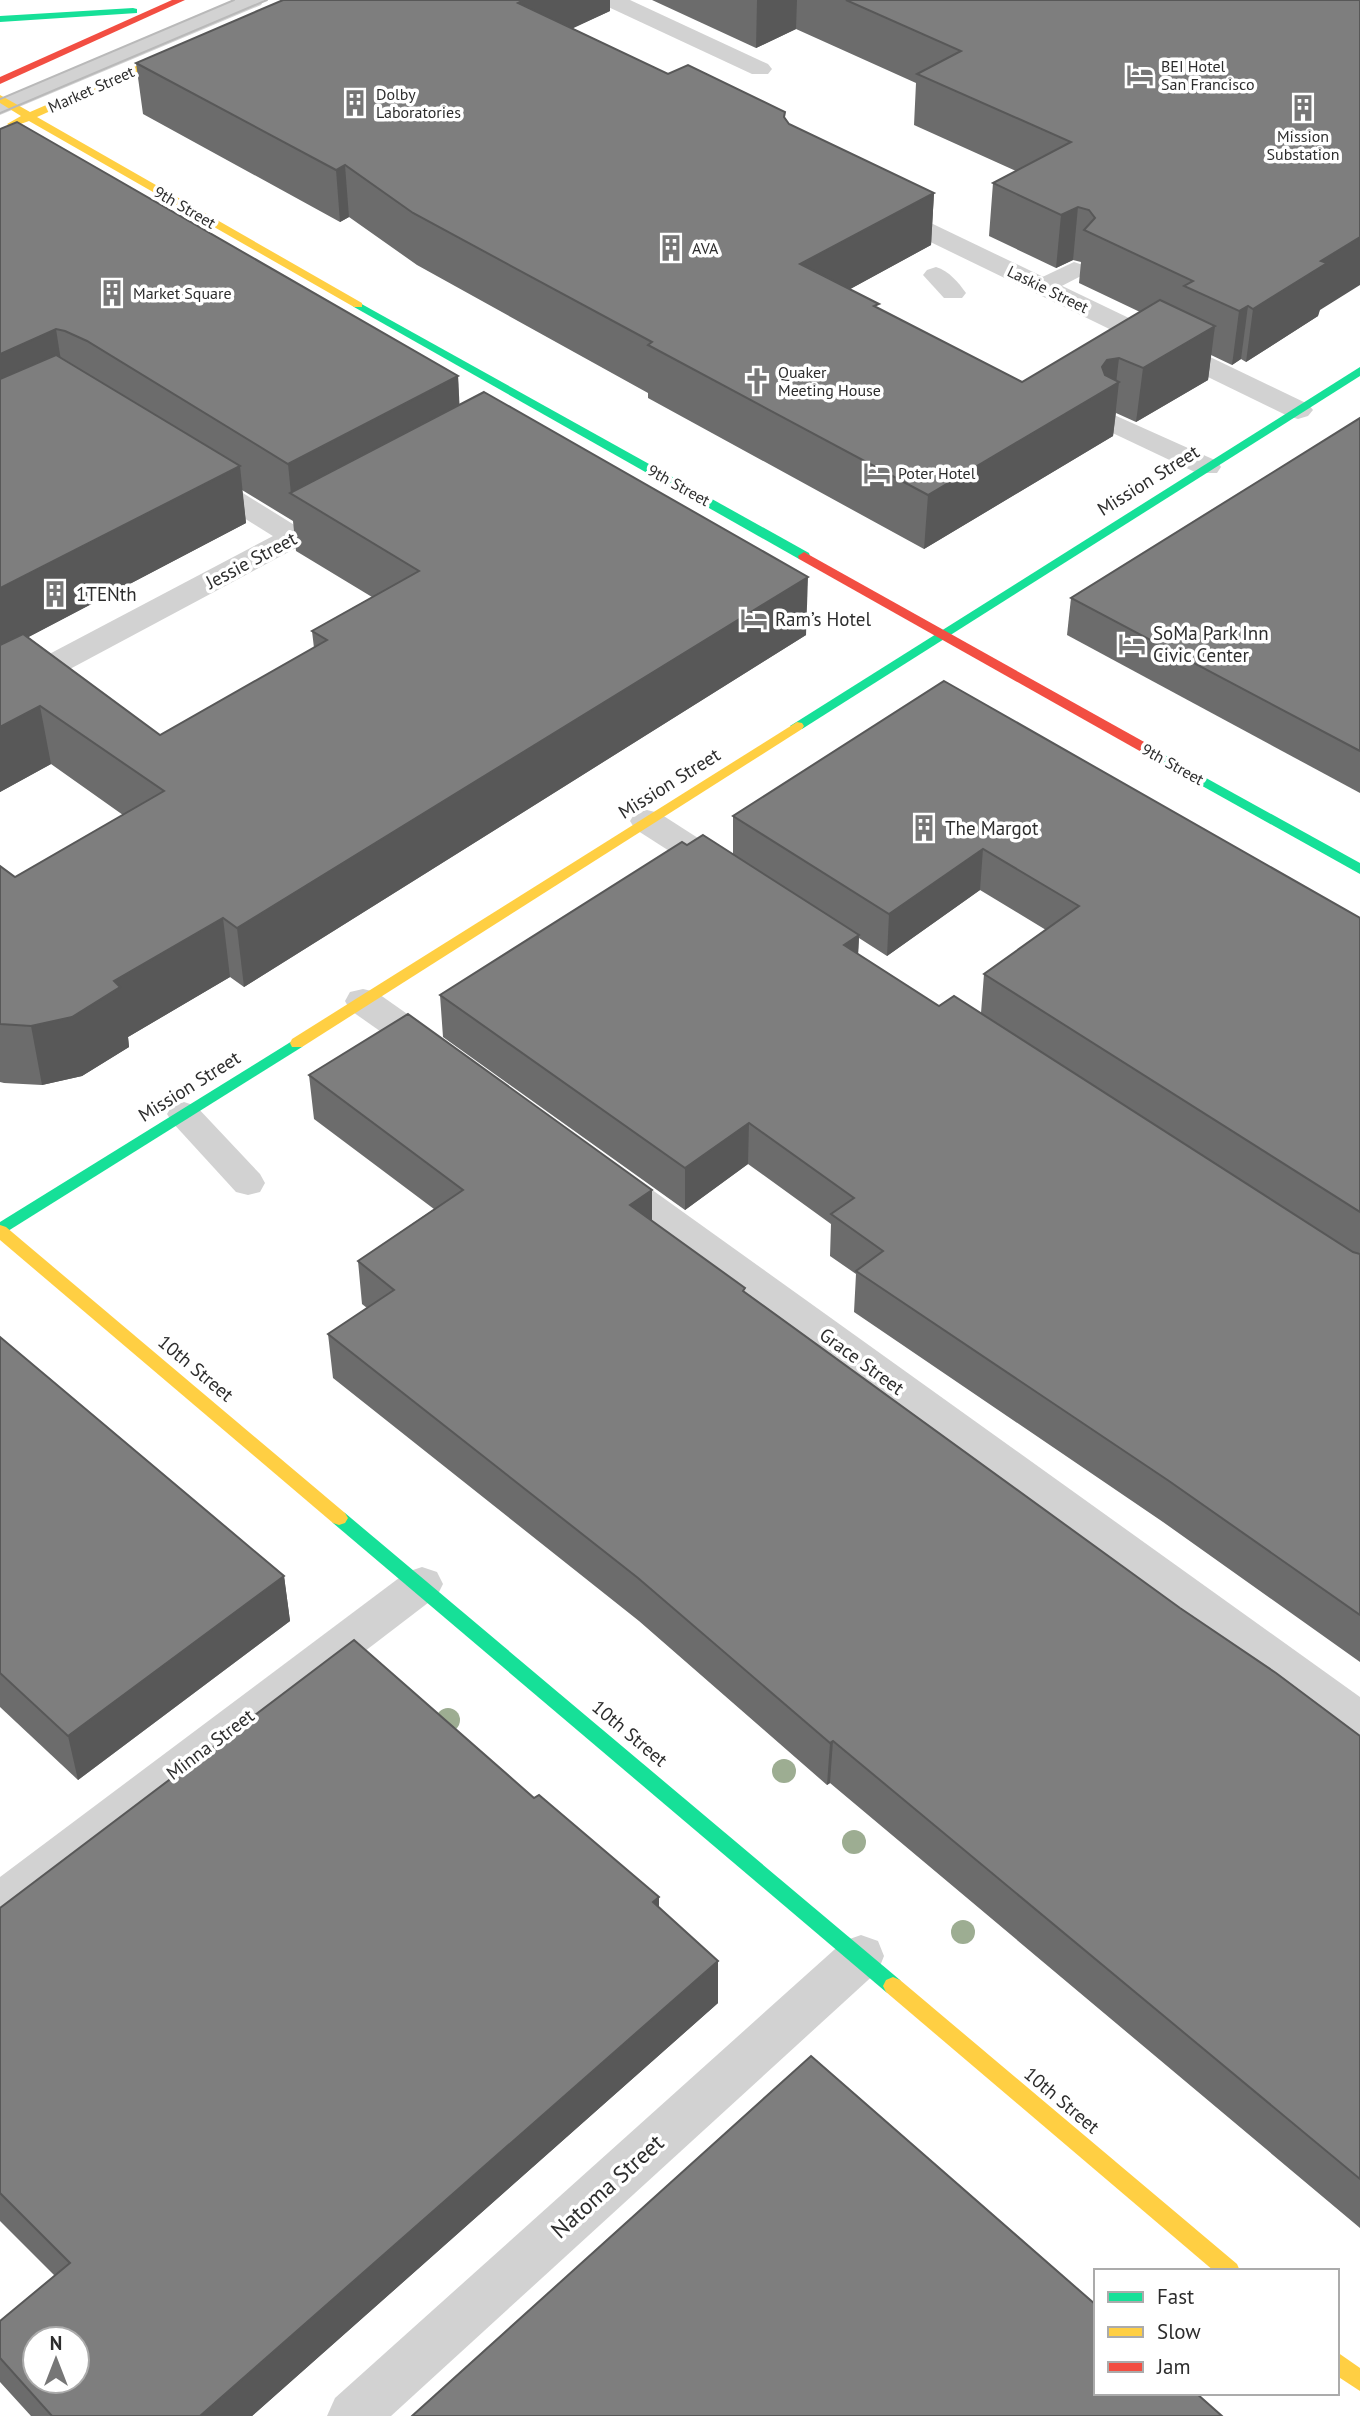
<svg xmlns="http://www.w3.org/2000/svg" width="1360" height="2416" font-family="'PT Sans',sans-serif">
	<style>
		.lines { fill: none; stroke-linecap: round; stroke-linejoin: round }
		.lane { fill: #d2d2d2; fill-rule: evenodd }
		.street { fill: #d2d2d2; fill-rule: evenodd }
		.fast { fill: #16e098; fill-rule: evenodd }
		.slow { fill: #ffcf43; fill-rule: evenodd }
		.jam { fill: #f24e42; fill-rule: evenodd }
		.tram { stroke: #b9b9b9; stroke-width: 2 }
		.tree { fill: #9dad92 }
		.wall { fill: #6c6c6c; fill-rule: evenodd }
		.shaded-wall { fill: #585858 }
		.building { fill: #7e7e7e; stroke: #585858; stroke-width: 2; fill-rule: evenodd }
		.labels { text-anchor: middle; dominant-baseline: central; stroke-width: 7; stroke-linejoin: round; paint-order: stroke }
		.far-poi-label { font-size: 16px; fill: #2d2d2d; stroke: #fff; text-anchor: start }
		.far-street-label { font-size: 16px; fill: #2d2d2d; stroke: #fff }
		.street-label { font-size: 19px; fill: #2d2d2d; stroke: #fff }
		.poi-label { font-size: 19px; fill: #2d2d2d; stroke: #fff; text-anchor: start }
		.near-street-label { font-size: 23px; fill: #2d2d2d; stroke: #fff }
	</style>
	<rect width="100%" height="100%" fill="#fff"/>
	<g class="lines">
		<g class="lane">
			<path d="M234,0H264L261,5L0,115V99Z"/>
			<path d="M601,0H630L768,64L772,69L768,74H752L604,5Z"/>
			<path d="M1074,262L1083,265L1087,270L1083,275L1052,291H1034L1030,286L1034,281Z"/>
			<path d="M936,267C949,271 958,282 966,293L962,298H944L923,275L927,270Z"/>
			<path d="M1112,414L1217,461L1221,467L1217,473H1197L1102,428L1099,422L1102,416Z"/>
			<path d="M204,473L214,475L304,531L308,537L304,543L294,545L284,543L194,487L190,481L194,475Z"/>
			<path d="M184,1102L196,1106L260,1174L265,1183L260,1192L248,1195L236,1192L172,1122L167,1114L172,1106Z"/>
		</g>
		<g class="street">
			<path d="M885,201L1308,404L1313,410L1308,416L1298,419L1288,416L875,215L871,209L875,203Z"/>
			<path d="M341,503L352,506L356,512L352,518L12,700L0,703V680L330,506Z"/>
			<path d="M647,810L659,813L737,863L742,871L737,879L725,882L713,879L635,829L630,821L635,813Z"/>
			<path d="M363,989L376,992L450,1044L455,1053L450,1062L437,1066L424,1062L350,1010L345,1001L350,992Z"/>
			<path d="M610,1165L623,1169L1360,1697V1739L1344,1734L597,1189L591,1179L597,1169Z"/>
			<path d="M422,1567L437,1572L443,1584L437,1596L16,1918L0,1924V1877L407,1572Z"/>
			<path d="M861,1935L878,1941L884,1956L878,1971L391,2416H327L335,2398L844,1941Z"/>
		</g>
		<g class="fast">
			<path d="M133,8L137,9V13L0,22V16Z"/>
			<path d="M358,302L809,553L810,556L809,559H799L354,307L352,305Z"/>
			<path d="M1360,367V376L802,729H792L790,726Z"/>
			<path d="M1150,747L1360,863V874L1145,754L1143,751L1145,748Z"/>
			<path d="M297,1038L302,1039L304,1043L302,1047L0,1236V1222Z"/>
			<path d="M339,1511L345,1513L900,1980L903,1986L900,1992L893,1995L886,1992L333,1523L330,1518L333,1513Z"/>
		</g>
		<g class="slow">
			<path d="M180,47L189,49L37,117L362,303V307H354L29,121L12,127L7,124L21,116L0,103V95L30,112Z"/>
			<path d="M797,722L802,723L804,726L802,729L302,1047H292L290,1043L292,1039Z"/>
			<path d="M0,1225L6,1227L345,1513L348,1518L345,1523L339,1525L333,1523L0,1240Z"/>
			<path d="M893,1977L900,1980L1237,2264L1240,2271H1214L886,1992L883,1986L886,1980Z"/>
			<path d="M1337,2352L1360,2368V2391L1337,2376Z"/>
		</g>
		<g class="jam">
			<path d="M172,0H185L0,84V77Z"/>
			<path d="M804,552L1155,748L1157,751L1150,755L1145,754L799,559L798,556Z"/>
		</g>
		<g class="tram">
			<path d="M0,99L234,0"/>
			<path d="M0,113L267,0"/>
		</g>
	</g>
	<g class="tree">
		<circle cx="448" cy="1720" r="12"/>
		<circle cx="784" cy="1771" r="12"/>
		<circle cx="854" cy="1842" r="12"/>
		<circle cx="963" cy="1932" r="12"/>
	</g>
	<g class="wall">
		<path d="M652,0H1360L1318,316L1246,362L1241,359L1232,365L1211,355L1208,380L1136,422L1116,413L1113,436L924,549L648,398V393L417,265L349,217L340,222L143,114L136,63L610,11L572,28L668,74L785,118L789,124L934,193L931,245L850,289L879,309L1022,382L1140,312L1079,283L1081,262L1073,260L1056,268L989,236L993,183L1016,171L914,125L916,83L796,29L756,48Z"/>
		<path d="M0,129L458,376L459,405L806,635L244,987L230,977L128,1037L129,1047L82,1076L42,1085L4,1083L0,1082V866L15,877L123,815L51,764L0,792ZM242,490L293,521L296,551L372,597L312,631L314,648L160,735L28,637L246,523Z"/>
		<path d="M1360,418V793L1067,635L1071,598Z"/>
		<path d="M944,681L1360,918V1662L1163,1522L854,1312L856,1274L830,1256L831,1224L748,1164L685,1210L443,1037L440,995L687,845L733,854V816ZM980,890L1046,930L984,974L981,1013L939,1006L858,954L859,938L887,956Z"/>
		<path d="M309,1075L652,1190V1221L745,1292L1180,1608L1360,1736V2228L830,1783L827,1785L639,1621L333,1378L328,1334L367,1308L362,1304L358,1261L434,1209L314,1119Z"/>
		<path d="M0,1337L284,1576L290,1621L78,1780L0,1707Z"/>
		<path d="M0,1908H659L718,1961V2003L252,2416H31L0,2382V2321L55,2276L0,2221Z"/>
	</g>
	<g class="shaded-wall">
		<path d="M524,0H610V11L520,53L518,3Z"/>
		<path d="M757,0H797L796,29L756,48Z"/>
		<path d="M345,165L349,217L340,222L336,170Z"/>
		<path d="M934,193L931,245L799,317L800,264Z"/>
		<path d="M1078,207L1073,260L1056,268L1061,215Z"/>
		<path d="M1360,237V285L1320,310L1318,316L1246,362L1253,309L1321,261Z"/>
		<path d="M1248,306L1241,359L1232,365L1239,311Z"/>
		<path d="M1215,326L1208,380L1136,422L1143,368Z"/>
		<path d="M56,329L65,386L0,415V354Z"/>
		<path d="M1119,358L1116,384L1119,382L1113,436L924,549L928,495L1102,367L1107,360Z"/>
		<path d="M458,376L461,433L291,494L288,464Z"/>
		<path d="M240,466L246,523L4,650L0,678V588Z"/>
		<path d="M808,577L806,635L244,987L237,928Z"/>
		<path d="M40,706L51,764L0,792V727Z"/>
		<path d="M983,849L980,890L887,956L889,914Z"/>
		<path d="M223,918L230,977L128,1037L129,1047L82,1076L42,1085L31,1026L114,981Z"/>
		<path d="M859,935L857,976L844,945Z"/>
		<path d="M749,1123L748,1164L685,1210V1168Z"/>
		<path d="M652,1190V1233L630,1205Z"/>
		<path d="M284,1576L290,1621L78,1780L68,1736Z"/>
		<path d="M833,1741L830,1783L827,1785L830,1743Z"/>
		<path d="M659,1897V1939L653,1902Z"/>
		<path d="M718,1961V2003L252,2416H200Z"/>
	</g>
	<g class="building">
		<path d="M283,0H524L518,3L668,74L688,65L785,112L784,117L789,124L934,193L800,264L879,304L874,306L1022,382L1160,300L1215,326L1143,368L1119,358L1107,360L1102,367L1105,375L1119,382L928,495L648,345L652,342L413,213L345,165L336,170L136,63Z"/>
		<path d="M846,0H1360V237L1321,261L1327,263L1253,309L1248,306L1239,311L1184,286L1193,281L1084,230L1095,218L1089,210L1078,207L1061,215L993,183L1071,142L917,74L961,51Z"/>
		<path d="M17,122L458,376L288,464L87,341L65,331L56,329L0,354V129Z"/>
		<path d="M56,355L240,466L0,588V379Z"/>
		<path d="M484,392L808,577L237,928L223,918L114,981L120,987L72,1017L31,1026L0,1024V866L15,877L164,791L40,706L0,727V645L23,634L160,735L327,640L312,631L419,571L290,493Z"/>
		<path d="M1360,418V751L1071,598Z"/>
		<path d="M944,681L1360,918V1212L984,974L1079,906L983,849L889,914L733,816Z"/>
		<path d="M703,835L859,935L844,945L939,1006L954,996L1353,1252L1360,1254V1615L1169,1481L856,1271L883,1251L831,1214L854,1198L749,1123L685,1168L440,995L682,842L687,845Z"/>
		<path d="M408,1014L652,1190L630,1205L745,1288L743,1291L1180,1608L1276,1673L1360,1736V2179L833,1741L830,1743L638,1578L328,1334L394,1290L358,1261L463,1190L309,1075Z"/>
		<path d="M0,1337L284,1576L68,1736L0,1673Z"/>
		<path d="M354,1640L534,1798L539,1795L659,1897L653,1902L718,1961L200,2416H52L0,2358V2321L70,2263L0,2193V1908ZM35,2339H77V2381H35Z"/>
		<path d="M811,2056L1096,2305V2393H1196L1222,2416H412Z"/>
	</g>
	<defs>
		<symbol id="hotel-bare" viewBox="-9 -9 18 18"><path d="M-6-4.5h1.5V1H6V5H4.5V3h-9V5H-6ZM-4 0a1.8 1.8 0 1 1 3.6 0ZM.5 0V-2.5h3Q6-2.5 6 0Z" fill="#767676" stroke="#fff" stroke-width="2.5" paint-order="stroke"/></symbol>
		<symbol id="building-bare" viewBox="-9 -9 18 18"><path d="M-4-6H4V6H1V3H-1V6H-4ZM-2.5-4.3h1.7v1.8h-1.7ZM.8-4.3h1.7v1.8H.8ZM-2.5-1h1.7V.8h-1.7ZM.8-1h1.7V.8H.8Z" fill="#767676" stroke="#fff" stroke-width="2.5" paint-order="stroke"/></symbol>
		<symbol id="church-bare" viewBox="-9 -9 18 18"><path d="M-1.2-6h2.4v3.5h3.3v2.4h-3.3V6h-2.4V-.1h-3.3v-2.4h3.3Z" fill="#767676" stroke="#fff" stroke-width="2.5" paint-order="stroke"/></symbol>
	</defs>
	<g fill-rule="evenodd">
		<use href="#hotel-bare" x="1121" y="56" width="38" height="38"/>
		<use href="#building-bare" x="336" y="84" width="38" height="38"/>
		<use href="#building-bare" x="1284" y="89" width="38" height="38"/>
		<use href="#building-bare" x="652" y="229" width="38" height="38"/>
		<use href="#building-bare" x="93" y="274" width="38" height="38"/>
		<use href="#church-bare" x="738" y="362" width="38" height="38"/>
		<use href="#hotel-bare" x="858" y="454" width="38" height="38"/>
		<use href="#building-bare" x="36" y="575" width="38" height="38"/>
		<use href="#hotel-bare" x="735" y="600" width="38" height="38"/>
		<use href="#hotel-bare" x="1113" y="625" width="38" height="38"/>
		<use href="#building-bare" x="905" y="809" width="38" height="38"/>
	</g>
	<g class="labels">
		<g class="far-poi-label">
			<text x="1161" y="66">BEI Hotel<tspan x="1161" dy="18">San Francisco</tspan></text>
			<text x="376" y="94">Dolby<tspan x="376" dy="18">Laboratories</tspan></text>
			<text x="1303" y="136" text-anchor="middle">Mission<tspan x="1303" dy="18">Substation</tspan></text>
			<text x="692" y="248">AVA</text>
			<text x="133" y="293">Market Square</text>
			<text x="778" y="372">Quaker<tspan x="778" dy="18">Meeting House</tspan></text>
			<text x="898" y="473">Poter Hotel</text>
		</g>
		<g class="far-street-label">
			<text transform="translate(91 89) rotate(-24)">Market Street</text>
			<text transform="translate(185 207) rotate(30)">9th Street</text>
			<text transform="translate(1048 289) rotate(26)">Laskie Street</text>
			<text transform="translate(679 485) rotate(29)">9th Street</text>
			<text transform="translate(1173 764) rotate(29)">9th Street</text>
		</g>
		<g class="street-label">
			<text transform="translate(1148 480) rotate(-32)">Mission Street</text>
			<text transform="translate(251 560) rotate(-28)">Jessie Street</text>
			<text transform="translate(669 783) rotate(-32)">Mission Street</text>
			<text transform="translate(189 1086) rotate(-32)">Mission Street</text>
			<text transform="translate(862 1361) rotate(36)">Grace Street</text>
			<text transform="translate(196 1368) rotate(40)">10th Street</text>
			<text transform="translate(630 1733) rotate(40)">10th Street</text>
			<text transform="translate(210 1744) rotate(-37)">Minna Street</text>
			<text transform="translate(1062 2100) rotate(40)">10th Street</text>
		</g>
		<g class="poi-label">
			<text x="76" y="594">1TENth</text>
			<text x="775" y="619">Ram’s Hotel</text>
			<text x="1153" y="633">SoMa Park Inn<tspan x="1153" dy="22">Civic Center</tspan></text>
			<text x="945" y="828">The Margot</text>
		</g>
		<g class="near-street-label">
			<text transform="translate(607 2186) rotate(-42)">Natoma Street</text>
		</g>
	</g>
	<rect x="1094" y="2269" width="245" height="126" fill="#ffffff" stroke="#ababab" stroke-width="2"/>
	<rect x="1108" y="2292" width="35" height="10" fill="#16e098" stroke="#ababab" stroke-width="2"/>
	<text x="1157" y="2304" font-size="21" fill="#2d2d2d">Fast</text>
	<rect x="1108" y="2327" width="35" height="10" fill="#ffcf43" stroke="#ababab" stroke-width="2"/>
	<text x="1157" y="2339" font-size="21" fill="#2d2d2d">Slow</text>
	<rect x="1108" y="2362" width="35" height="10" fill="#f24e42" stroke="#ababab" stroke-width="2"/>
	<text x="1157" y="2374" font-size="21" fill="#2d2d2d">Jam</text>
	<g transform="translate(56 2360)"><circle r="33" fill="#ffffff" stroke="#ababab" stroke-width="2"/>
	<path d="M0-5L12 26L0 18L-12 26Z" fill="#767676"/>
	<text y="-10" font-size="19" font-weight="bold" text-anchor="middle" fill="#2d2d2d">N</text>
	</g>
</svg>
